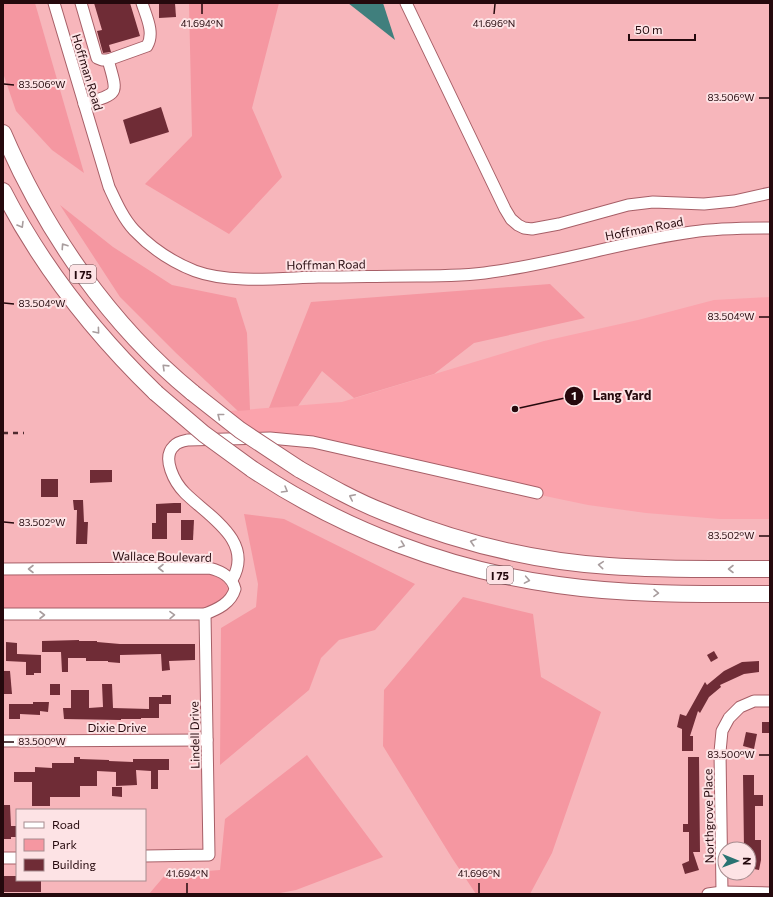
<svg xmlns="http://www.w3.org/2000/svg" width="773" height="897" font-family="Commissioner,sans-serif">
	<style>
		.built { fill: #fba3ac }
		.green { fill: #f597a1 }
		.water { fill: #407f7d }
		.building { fill: #6f2c36 }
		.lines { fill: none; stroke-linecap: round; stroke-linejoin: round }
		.minor-casing { stroke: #a75f67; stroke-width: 13 }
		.highway-casing { stroke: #a75f67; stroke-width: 18 }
		.minor { stroke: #fff; stroke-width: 11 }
		.highway { stroke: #fff; stroke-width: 16 }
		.rail { stroke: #4e2b2f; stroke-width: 2.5; stroke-dasharray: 5 5; stroke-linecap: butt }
		.highway-bridge-casing { stroke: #a75f67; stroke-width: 18; stroke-linecap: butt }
		.highway-bridge { stroke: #fff; stroke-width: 16 }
		.oneway { stroke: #a89d9e }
		.ticks { fill: none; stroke: #25090d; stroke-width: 1.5 }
		.labels { text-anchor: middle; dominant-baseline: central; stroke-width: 4; stroke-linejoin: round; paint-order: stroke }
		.shield { fill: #fde3e5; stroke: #664a4e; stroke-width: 1 }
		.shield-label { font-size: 11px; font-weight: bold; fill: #25090d }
		.street-label { font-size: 12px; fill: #25090d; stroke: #fde3e5 }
		.ticks-label { font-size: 10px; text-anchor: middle; fill: #25090d; stroke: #fde3e5; stroke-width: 4; stroke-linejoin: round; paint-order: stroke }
		.leader { fill: none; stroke: #25090d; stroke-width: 1.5 }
		.callout-dot { fill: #25090d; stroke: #fde3e5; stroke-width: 1.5 }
		.mark-label { font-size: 12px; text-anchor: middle; font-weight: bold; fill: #fff }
		.callout-label { font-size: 13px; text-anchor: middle; font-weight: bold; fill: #25090d; stroke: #fde3e5; stroke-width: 4; stroke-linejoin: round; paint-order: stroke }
	</style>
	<rect width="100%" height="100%" fill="#f7b6bb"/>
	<path class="built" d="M770,297V519H720L646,513L588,505L369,459L319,447L257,442L217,412L342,402L544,341L638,320L714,300Z"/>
	<g class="green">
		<path d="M3,3H35L84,173L52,150L16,111L3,73Z"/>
		<path d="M189,3H279L252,108L282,177L229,234L145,184L192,136Z"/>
		<path d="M60,205L113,247L172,285L236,298L247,333L250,410L238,411L176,353L120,297Z"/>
		<path d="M550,284L585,318L474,343L434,374L354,398L322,371L298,406L269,408L311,302Z"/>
		<path d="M244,514L284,519L415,584L375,630L339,640L321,658L309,690L220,765L221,628L256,607L258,584Z"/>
		<path d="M205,573C216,576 229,580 228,594C221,602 211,607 200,609L3,611V574Z"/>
		<path d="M463,597L533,614L541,677L601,712L552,853L530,894H476L452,858L383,746L384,690Z"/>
		<path d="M307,755L383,857L296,890L275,894H149L166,874L220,870L225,819Z"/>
	</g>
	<path class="water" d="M348,3H383L395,40Z"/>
	<g class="building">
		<path d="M94,3H130L140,36L109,45L111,52L103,53L97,31L102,30Z"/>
		<path d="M159,3H175L176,17L159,18Z"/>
		<path d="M161,107L169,132L130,144L123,120Z"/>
		<path d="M90,470H112V482L90,483Z"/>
		<rect x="41" y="479" width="17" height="18"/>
		<path d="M73,500H83L84,522H88L87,544H76L77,510H74Z"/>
		<path d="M174,503H181V513H167V539H152V523H156V504Z"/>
		<path d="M181,520H194L193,540H181Z"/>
		<path d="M79,640V641H97V642L120,644H195V660L169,661L170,670L162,671L161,654L120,655V663L108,662V661H86V658H68V672H62L61,652H42V641Z"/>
		<path d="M6,642L17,643V654L41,655V673H34V675H26V662L6,661Z"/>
		<path d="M714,651L718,658L711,662L707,655Z"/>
		<path d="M759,661V672L744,674L720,685L721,687L709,697L700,713L698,711L690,736H693V751H682V729L677,727L680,714L686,716L705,682L707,685L724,671L742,662Z"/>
		<path d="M3,671H10L12,694H3Z"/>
		<rect x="50" y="684" width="10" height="11"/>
		<path d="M102,684H112L113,708L149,709V697H162V695H171V704H159V718H141V719H121V720L64,719L63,708H71V690H89V708L103,707Z"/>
		<path d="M33,702H49L48,712L40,711V715L20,714V719H9V704H33Z"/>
		<rect x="762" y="722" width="8" height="11"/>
		<path d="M746,732L757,734L754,749L743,746Z"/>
		<path d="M74,757H80V759L109,760V761L133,762V759H169V770H158V789H151V771L136,770L137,785L116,786V772L97,771V786H80V797H50V806H32V782H14V772H35V767L52,768V763H74Z"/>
		<path d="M688,757H699L700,852H693L699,870L685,874L682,864L689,861V832H683V824H688Z"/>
		<path d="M743,775H754V795H763V806H755V840H761V860L759,870L749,868V849H744Z"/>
		<path d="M112,787H122V797L112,796Z"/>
		<path d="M3,805H10L11,826H17V837H11V839H3Z"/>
		<path d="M3,876H17V880H41V892H3Z"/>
	</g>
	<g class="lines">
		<defs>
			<g id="minor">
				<path d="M54,3L109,187C116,202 123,218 134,230C151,248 172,262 195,271C230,284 281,278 318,277C351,277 384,276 417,276C442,276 467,276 491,272C559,263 625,241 692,232C718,228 744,228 770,228"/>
				<path d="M81,3L97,58L102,60H108L147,46C155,33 146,16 142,3"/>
				<path d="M406,3L505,209L511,219L518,225L524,228L532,229L559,224L628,205L653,202L704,204L734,201L770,193"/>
				<path d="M84,104C120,93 118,95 108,60"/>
				<path d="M3,569L209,568C221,571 232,576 235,589C231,603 218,609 205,614H3"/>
				<path d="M232,580C255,541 208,516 185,493C175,483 161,458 174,446C177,442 183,441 188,440L270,438L313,442L537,493"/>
				<path d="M3,741L207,740"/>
				<path d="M145,856L209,855L205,614"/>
				<path d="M3,858H17"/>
				<path d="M722,892L720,752L722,731L729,718L740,707L754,701H770"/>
				<path d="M708,894L722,892L770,893"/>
			</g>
			<g id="highway">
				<path d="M3,133C45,231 110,325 193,393"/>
				<path d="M3,191C42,267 95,334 156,393"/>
				<path d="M252,469C343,530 449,570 558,585C628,595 699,594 770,594"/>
				<path d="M299,469C327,485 355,501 386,513C457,542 532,561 609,566C663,570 716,569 770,569"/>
			</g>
		</defs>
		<use href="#minor" class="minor-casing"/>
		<use href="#highway" class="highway-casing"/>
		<use href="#minor" class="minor"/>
		<use href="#highway" class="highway"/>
		<path class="rail" d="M3,433H24"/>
		<defs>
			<g id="highway-bridge">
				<path d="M156,393L204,434L252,469"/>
				<path d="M193,393L240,430L299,469"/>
			</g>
		</defs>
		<use href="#highway-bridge" class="highway-bridge-casing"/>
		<use href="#highway-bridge" class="highway-bridge"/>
	</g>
	<defs><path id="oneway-chevron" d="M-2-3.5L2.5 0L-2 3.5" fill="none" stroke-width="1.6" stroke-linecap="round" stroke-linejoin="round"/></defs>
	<g class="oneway">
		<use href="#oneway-chevron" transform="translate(21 225) rotate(59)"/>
		<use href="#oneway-chevron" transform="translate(64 246) rotate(-124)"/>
		<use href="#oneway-chevron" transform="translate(97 331) rotate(50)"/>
		<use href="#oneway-chevron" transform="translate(165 367) rotate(-136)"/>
		<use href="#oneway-chevron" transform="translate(220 416) rotate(-142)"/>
		<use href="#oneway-chevron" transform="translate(285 490) rotate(30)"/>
		<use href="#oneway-chevron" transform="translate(352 497) rotate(-154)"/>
		<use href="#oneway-chevron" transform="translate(473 542) rotate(-164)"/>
		<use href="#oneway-chevron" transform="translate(402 545) rotate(20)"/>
		<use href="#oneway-chevron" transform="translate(601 565) rotate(-175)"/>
		<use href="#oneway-chevron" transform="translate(161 568) rotate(180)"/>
		<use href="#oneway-chevron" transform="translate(31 569) rotate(180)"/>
		<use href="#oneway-chevron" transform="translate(731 569) rotate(-180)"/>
		<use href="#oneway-chevron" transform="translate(527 580) rotate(10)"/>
		<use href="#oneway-chevron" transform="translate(656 593) rotate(1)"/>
		<use href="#oneway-chevron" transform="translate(42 615)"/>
		<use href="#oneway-chevron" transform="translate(172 615) rotate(-1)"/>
	</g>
	<path class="ticks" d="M202,14V4M494,14L495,4M4,84L14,85M759,98H769M4,303L14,304M759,317H769M4,522L14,523M759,536H769M4,742H14M759,755H769M187,893V883M479,893V883"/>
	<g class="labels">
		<g class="shield">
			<rect x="70" y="265" width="26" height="18" rx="3"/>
			<rect x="487" y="566" width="26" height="18" rx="3"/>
		</g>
		<g class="shield-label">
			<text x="83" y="274">I 75</text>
			<text x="500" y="575">I 75</text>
		</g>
		<g class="street-label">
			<text transform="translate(88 72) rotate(73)">Hoffman Road</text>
			<text transform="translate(644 228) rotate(-11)">Hoffman Road</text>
			<text transform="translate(326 264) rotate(-1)">Hoffman Road</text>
			<text transform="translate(162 556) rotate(1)">Wallace Boulevard</text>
			<text x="117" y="727">Dixie Drive</text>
			<text transform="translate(194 735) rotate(-91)">Lindell Drive</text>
			<text transform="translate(708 816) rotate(-91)">Northgrove Place</text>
		</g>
	</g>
	<g class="ticks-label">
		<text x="202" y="27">41.694°N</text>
		<text x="494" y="27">41.696°N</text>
		<text x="42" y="88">83.506°W</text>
		<text x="731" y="101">83.506°W</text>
		<text x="42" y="307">83.504°W</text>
		<text x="731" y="320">83.504°W</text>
		<text x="42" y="526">83.502°W</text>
		<text x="731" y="539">83.502°W</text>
		<text x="42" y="745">83.500°W</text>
		<text x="731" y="758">83.500°W</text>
		<text x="187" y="877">41.694°N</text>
		<text x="479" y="877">41.696°N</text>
	</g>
	<path class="leader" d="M515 409L574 396"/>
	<g class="callout-dot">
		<circle cx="515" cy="409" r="4"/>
		<circle cx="574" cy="396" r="10"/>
	</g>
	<g class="mark-label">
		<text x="574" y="400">1</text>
	</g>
	<g class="callout-label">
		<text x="622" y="400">Lang Yard</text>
	</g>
	<rect width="773" height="897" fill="none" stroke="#25090d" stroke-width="8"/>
	<rect x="16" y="809" width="130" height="72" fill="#fde3e5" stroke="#a78c8f"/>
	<rect x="24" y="822" width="20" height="6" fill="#ffffff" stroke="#a78c8f"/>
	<text x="52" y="829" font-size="12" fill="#25090d">Road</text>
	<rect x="24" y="839" width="20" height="12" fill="#f597a1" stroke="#a78c8f"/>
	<text x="52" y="849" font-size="12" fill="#25090d">Park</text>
	<rect x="24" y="859" width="20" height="12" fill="#6f2c36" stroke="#a78c8f"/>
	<text x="52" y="869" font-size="12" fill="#25090d">Building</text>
	<g transform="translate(737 861) rotate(91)"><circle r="19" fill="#fde3e5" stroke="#a78c8f"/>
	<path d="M0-3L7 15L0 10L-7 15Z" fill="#297372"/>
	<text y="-6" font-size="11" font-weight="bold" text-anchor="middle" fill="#25090d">N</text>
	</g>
	<path d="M629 34v6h66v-6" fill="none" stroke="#25090d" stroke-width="2"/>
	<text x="635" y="34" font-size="12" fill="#25090d" stroke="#fde3e5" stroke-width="3" paint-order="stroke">50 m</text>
</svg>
